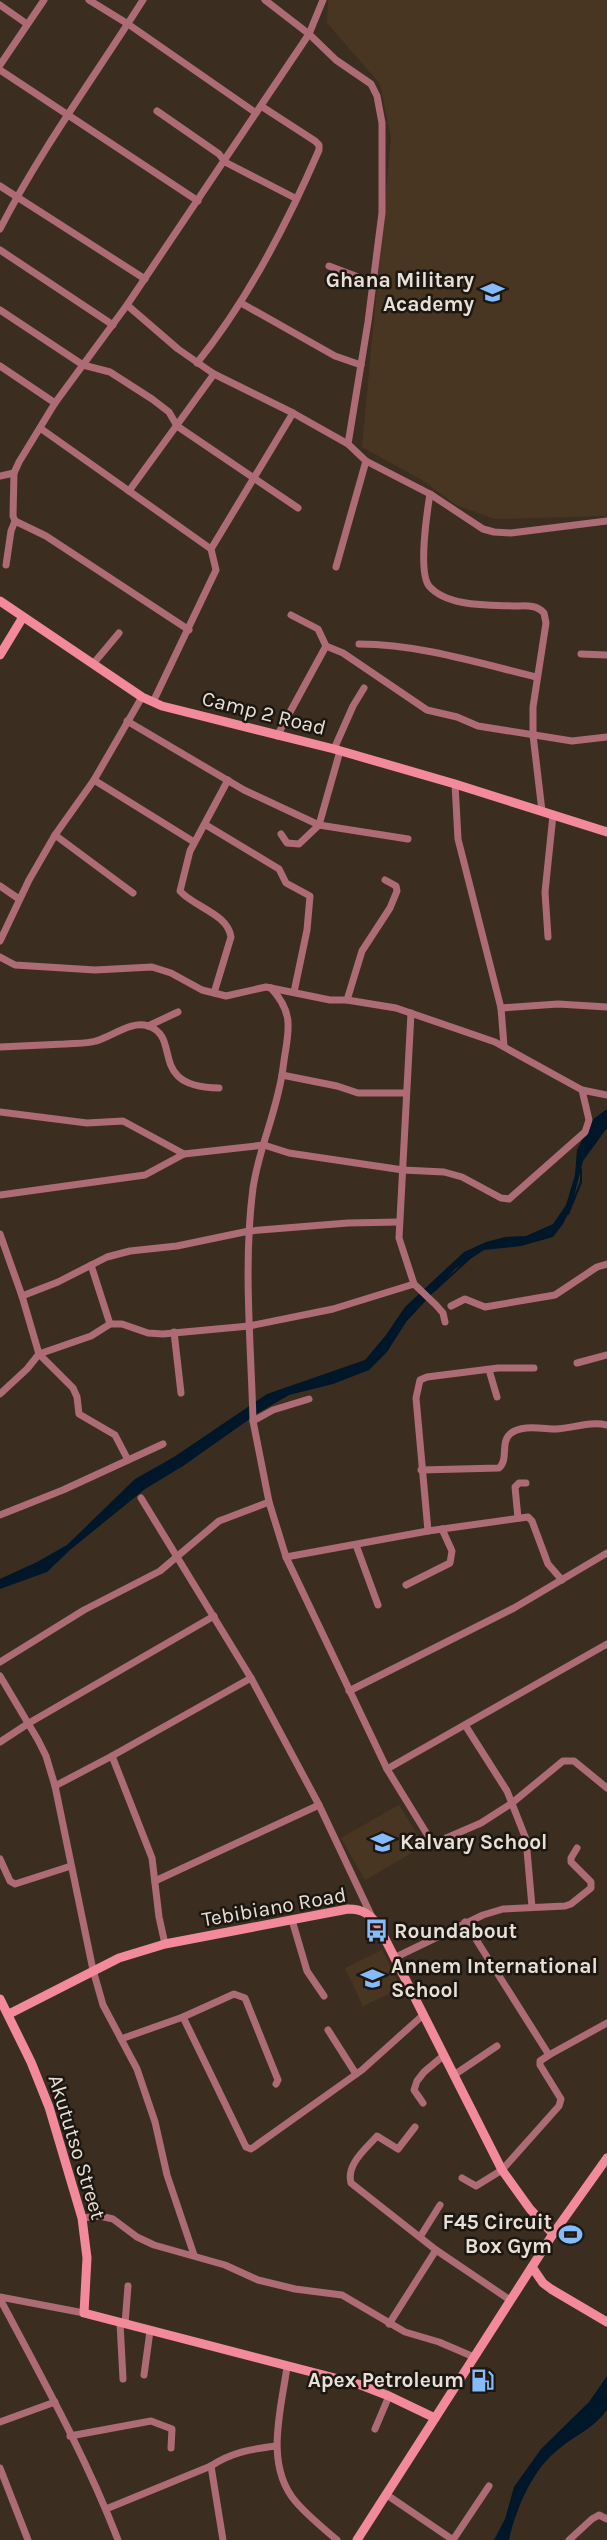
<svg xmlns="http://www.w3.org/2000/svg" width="607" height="2540" font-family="Karla,sans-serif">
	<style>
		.built { fill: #483623 }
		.water { fill: #001629 }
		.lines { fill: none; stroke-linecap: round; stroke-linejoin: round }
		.stream { stroke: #001629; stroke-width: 2 }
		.street { stroke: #ad6b75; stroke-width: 7 }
		.secondary { stroke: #f28a9c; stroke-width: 9 }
		.labels { text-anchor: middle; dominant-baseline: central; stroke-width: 5; stroke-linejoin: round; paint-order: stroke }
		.poi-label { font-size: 21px; font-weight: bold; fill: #e8e0d7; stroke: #1d1711; text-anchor: end }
		.street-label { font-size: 21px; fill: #e8e0d7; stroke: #1d1711 }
	</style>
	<rect width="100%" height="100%" fill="#3b2e21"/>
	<g class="built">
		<path d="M328,0H607V516L495,519L456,505L422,480L362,447L391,138L380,84L327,23Z"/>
		<path d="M399,1805L424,1846L365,1880L341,1838Z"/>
		<path d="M382,1950L401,1988L363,2006L345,1968Z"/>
	</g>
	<g class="water">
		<path d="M607,1109V1128L583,1161L571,1208L563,1224L553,1237L521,1246L484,1250L455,1269L406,1322L387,1352L369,1370L333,1384L289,1395L258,1413L183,1466L145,1489L70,1550L47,1572L0,1589V1579L37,1562L67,1545L135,1479L174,1457L267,1394L365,1360L386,1335L405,1307L464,1252L486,1242L505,1237L526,1236L553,1224L566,1205L575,1175L577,1150L592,1120Z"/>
		<path d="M607,2376V2410C594,2428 576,2435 560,2448C533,2468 516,2508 509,2540H494L505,2519L514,2487L541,2449L589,2402Z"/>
	</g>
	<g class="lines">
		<g class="stream">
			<path d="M568,1214L581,1182V1169"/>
			<path d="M434,1291L470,1258"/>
		</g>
		<g class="street">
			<path d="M89,0L128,24L256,113"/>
			<path d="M265,0L309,34L336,60L371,84L377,96L382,123V213L368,322L348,444"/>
			<path d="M0,5L27,24"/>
			<path d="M0,65L44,0"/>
			<path d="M0,70L198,201"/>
			<path d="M157,111L219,154L225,162L295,198"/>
			<path d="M0,186L145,279"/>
			<path d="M0,229C41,149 95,76 143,0"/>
			<path d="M0,250L113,325"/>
			<path d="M329,266L374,283"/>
			<path d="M241,303L335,356L361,365"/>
			<path d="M127,305L309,34L323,0"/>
			<path d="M0,310L83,365L110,372L152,399L169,412L177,426L298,508"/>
			<path d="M197,363C248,300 287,224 319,150V145L315,141L261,106"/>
			<path d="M0,366L55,403"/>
			<path d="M40,428L211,549L216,570L153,702"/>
			<path d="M0,476L14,473"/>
			<path d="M129,491L214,374"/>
			<path d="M430,494C427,512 418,572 429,586C447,607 489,605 514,606C525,606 536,604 544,613L546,623L533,707V735L542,811"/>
			<path d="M15,521L46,536L189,630"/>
			<path d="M211,549L293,413"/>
			<path d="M6,565L11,531L15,521L13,516L14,473L19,462L55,403L127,305L178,349L214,374L293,413L348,444L366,461L430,494L483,529L494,532L511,533L607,521"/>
			<path d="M336,567L366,461"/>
			<path d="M291,615L318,629L326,646L343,653L427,710L457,717L478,726L572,741L607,737"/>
			<path d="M359,644C418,644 479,663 536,677"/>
			<path d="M581,654L607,655"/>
			<path d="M93,664L119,633"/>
			<path d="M127,721L244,790L319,825L408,839"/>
			<path d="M277,736L326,646"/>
			<path d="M334,749L353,706L364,688"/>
			<path d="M94,780L194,842"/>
			<path d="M455,784L458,839L501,1008L504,1046"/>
			<path d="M206,825L279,869L286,883L310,896L307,930L294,992"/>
			<path d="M281,834L287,843L299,844L319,825L340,751"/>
			<path d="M55,835L133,893"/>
			<path d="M0,886L19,899"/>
			<path d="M548,937L545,892L553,815"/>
			<path d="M0,941L29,880L55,835L94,780L142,697"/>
			<path d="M0,957L15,965L95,970L152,967L171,973L202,990L226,996L266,987L330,1000H347L396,1008L495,1042L582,1090L607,1095"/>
			<path d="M214,993L231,937C228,914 194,907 180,891L190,851L228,780"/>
			<path d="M347,1000L362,951L390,908L397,891L396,886L385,880"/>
			<path d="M501,1008L558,1004L607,1007"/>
			<path d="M411,1013L399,1238L414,1284L436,1305L443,1313L445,1322"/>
			<path d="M148,1026L178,1012"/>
			<path d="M0,1047C21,1046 43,1045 64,1044C74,1043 86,1044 96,1041C111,1037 132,1020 148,1026C183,1037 146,1087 219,1088"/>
			<path d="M282,1075L337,1086L358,1093H406"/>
			<path d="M0,1112L87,1123L123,1121L184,1154L145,1175L0,1195"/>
			<path d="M184,1154L264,1145L289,1153L403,1170L444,1172L462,1177L501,1198L509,1199L585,1132L589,1120L582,1090"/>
			<path d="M0,1234L22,1296L58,1282L107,1257L130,1251L177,1246L249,1231L348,1223L399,1222"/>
			<path d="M91,1265L110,1324"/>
			<path d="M22,1296L39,1354L73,1388L77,1397L79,1414L115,1435L128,1460"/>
			<path d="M451,1306L465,1299L485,1307L555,1295L597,1267L607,1264"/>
			<path d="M174,1332L181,1393"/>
			<path d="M577,1363L607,1355"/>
			<path d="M489,1370L497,1397"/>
			<path d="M0,1394L27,1369L39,1354L91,1336L110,1324H122L148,1333L163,1334L249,1326L333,1309L414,1284"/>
			<path d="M309,1399L273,1410L253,1421L269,1502L286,1557L387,1769L430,1839L437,1842L481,1823L512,1803L563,1761H574L607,1788"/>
			<path d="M253,1421C251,1343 243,1265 253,1188C259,1147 278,1109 283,1068C287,1034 297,1016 271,988"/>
			<path d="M421,1470L499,1468C509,1459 500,1443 510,1434C521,1424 543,1429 556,1429C574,1428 590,1421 607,1425"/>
			<path d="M141,1498L251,1678L319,1805L371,1915"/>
			<path d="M0,1515L63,1490L163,1444"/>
			<path d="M518,1518L515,1487L519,1483H526"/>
			<path d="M428,1531L416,1398L420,1380L427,1377L498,1368H534"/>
			<path d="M356,1545L378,1605"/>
			<path d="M286,1557L428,1531L528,1517L532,1521L548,1564L562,1580"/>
			<path d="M406,1585L450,1563L452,1551L442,1529"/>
			<path d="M0,1662L84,1610L160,1571L219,1521L269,1502"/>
			<path d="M0,1676L38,1740L46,1756L55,1786L93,1970L103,2005L137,2069L155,2122L167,2175L194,2255"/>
			<path d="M349,1691L514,1608L607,1553"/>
			<path d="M465,1725L507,1791L526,1839L532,1907"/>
			<path d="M0,1742L29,1723L214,1616"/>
			<path d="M112,1756L152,1858L159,1917L165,1944"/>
			<path d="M387,1769L607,1644"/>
			<path d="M55,1786L112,1756L251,1678"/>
			<path d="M0,1859L10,1881L15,1884L71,1866"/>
			<path d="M155,1881L319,1805"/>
			<path d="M292,1920L307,1971L324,1996"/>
			<path d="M465,1922L549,2055L607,2023"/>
			<path d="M394,1958L483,1915L503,1909L565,1906L571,1904L591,1888V1882L571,1862V1858L577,1848"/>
			<path d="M183,2017L246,2147L251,2149L362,2070L422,2016"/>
			<path d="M328,2030L356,2074"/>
			<path d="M121,2039L183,2017L234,1994L245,1998L278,2080L276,2084"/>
			<path d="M454,2075L497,2046"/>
			<path d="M423,2103L414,2090L417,2081L424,2072L443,2056"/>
			<path d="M415,2127L398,2149L377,2136C366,2149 346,2164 351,2183L436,2250L510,2300"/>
			<path d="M462,2178L476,2186L502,2170L559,2106L561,2099L540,2065V2061L549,2055"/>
			<path d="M82,2218L100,2216L113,2219L137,2237L154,2245L225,2265L258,2280L295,2289L342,2295L405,2332L439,2342L474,2357"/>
			<path d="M420,2237L440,2205"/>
			<path d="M0,2297L84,2313"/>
			<path d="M0,2299C42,2378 86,2457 118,2540"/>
			<path d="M120,2323L123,2379"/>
			<path d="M125,2324L128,2286"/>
			<path d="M389,2324L436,2250"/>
			<path d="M287,2367C281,2410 264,2465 296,2502C308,2516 323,2528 337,2540"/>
			<path d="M144,2375L150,2331"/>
			<path d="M0,2422L55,2402"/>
			<path d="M375,2429L389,2396"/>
			<path d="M70,2436L151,2421L172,2429L171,2448"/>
			<path d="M211,2466L223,2540"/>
			<path d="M0,2468L28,2540"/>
			<path d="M387,2495L453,2540L489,2486"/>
			<path d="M106,2509L211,2466C232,2452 252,2449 276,2446"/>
			<path d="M569,2540L592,2519L599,2515L607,2519"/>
		</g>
		<g class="secondary">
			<path d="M0,601L142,697L162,706L334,749L455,784L607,832"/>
			<path d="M0,655L23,617"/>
			<path d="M0,1999L31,2062L49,2107L82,2218L87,2258L84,2313L358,2384L389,2396L435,2418"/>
			<path d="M9,2014L119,1958L165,1944L348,1909C362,1909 370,1914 378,1925L502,2170L530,2209L553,2234"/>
			<path d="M532,2267L543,2283L551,2289L607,2322"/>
			<path d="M357,2540L553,2234L607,2158"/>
		</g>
	</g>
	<defs>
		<symbol id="school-bare" viewBox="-9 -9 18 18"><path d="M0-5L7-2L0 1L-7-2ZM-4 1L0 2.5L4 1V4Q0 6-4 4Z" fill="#85bbfb" stroke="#1d1711" stroke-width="2.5" paint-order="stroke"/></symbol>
		<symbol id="bus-bare" viewBox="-9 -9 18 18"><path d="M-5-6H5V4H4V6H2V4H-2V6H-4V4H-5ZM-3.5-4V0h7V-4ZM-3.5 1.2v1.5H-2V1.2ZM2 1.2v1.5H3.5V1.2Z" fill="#85bbfb" stroke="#1d1711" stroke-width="2.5" paint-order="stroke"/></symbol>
		<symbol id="stadium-bare" viewBox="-9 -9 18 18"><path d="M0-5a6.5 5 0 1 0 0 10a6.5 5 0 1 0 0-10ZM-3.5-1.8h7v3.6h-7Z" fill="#85bbfb" stroke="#1d1711" stroke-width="2.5" paint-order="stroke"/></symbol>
		<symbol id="fuel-bare" viewBox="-9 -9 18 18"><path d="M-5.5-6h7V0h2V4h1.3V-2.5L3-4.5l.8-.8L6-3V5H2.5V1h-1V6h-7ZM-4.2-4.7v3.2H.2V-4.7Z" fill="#85bbfb" stroke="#1d1711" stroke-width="2.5" paint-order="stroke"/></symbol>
	</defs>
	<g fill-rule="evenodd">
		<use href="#school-bare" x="476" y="276" width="33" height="33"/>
		<use href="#school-bare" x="366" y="1826" width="33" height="33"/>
		<use href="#bus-bare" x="360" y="1914" width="33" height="33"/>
		<use href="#school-bare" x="356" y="1962" width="33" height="33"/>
		<use href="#stadium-bare" x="554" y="2218" width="33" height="33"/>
		<use href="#fuel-bare" x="466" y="2364" width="33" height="33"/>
	</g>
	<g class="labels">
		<g class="poi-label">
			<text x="474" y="280">Ghana Military<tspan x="474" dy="24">Academy</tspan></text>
			<text x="400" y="1842" text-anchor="start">Kalvary School</text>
			<text x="394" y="1931" text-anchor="start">Roundabout</text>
			<text x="391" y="1966" text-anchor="start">Annem International<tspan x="391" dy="24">School</tspan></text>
			<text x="552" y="2222">F45 Circuit<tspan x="552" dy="24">Box Gym</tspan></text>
			<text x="464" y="2380">Apex Petroleum</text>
		</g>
		<g class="street-label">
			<text transform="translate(264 713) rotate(14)">Camp 2 Road</text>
			<text transform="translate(274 1907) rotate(-10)">Tebibiano Road</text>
			<text transform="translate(77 2147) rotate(73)">Akututso Street</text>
		</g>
	</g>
</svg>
